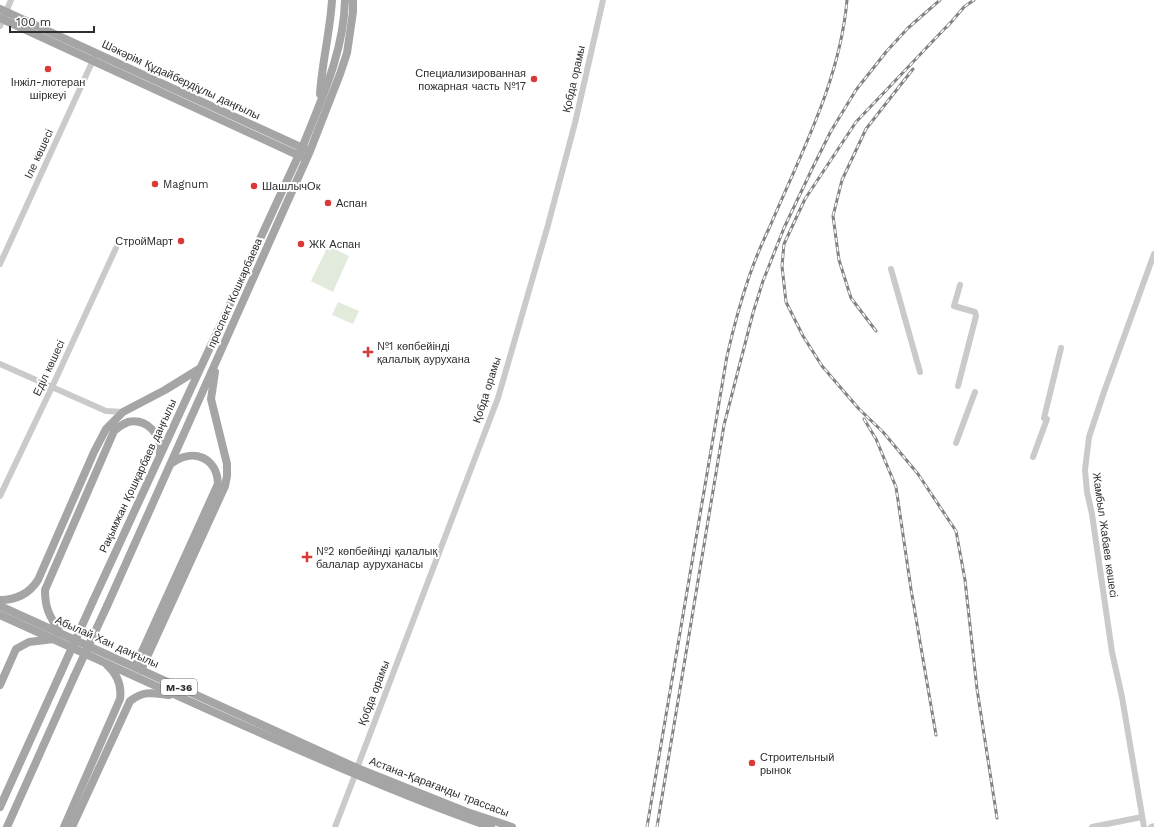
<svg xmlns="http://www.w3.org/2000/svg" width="1154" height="827" font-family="'Work Sans',sans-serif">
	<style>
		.green { fill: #e2eadb }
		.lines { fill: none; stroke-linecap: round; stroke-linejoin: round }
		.minor { stroke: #cacaca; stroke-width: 6 }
		.major { stroke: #a5a5a5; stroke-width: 8 }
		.rail-casing { stroke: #828282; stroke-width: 3 }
		.rail { stroke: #fff; stroke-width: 1.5; stroke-dasharray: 4.5; stroke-linecap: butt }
		.major-bridge { stroke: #a5a5a5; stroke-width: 8 }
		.poi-dot { fill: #db3938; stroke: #fff; stroke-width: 1.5 }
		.labels { text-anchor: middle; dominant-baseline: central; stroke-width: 4; stroke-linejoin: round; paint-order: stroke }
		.shield { fill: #fff; stroke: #6c6c6c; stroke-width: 1 }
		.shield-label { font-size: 10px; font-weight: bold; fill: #2d2d2d }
		.poi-label { font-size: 11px; fill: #2d2d2d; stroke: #fff; text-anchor: start }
		.street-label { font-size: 11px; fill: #2d2d2d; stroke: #fff }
	</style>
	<rect width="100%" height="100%" fill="#fff"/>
	<g class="green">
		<path d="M328,246L349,256L333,292L311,281Z"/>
		<path d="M338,302L359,311L353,324L332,315Z"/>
	</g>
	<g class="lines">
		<g class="minor">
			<path d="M0,26L11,0"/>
			<path d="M0,264L94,58"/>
			<path d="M891,269L920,372"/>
			<path d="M0,364L106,411L123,412"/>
			<path d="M958,386L976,316L975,312L954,306L960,285"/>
			<path d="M1044,418L1061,348"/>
			<path d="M956,443L975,392"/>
			<path d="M1033,457L1047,419"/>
			<path d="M0,496L52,387L116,248"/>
			<path d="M357,768L498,398L548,225L575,123L603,0"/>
			<path d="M335,827L355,775"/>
			<path d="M1092,827L1142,817"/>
			<path d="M1144,827L1122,697L1112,652L1092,514L1087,492L1085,470L1089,437L1104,392L1154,254"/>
			<path d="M1151,827L1154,826"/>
		</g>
		<g class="major">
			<path d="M0,9L307,150"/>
			<path d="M0,18L302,157"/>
			<path d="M320,94C322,63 330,32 332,0"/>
			<path d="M0,600C17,600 29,594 38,580L94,452L106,429L123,412L165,390L199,369"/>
			<path d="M93,601L302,148C321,100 344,52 345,0"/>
			<path d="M0,606L357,768L467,812L512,827"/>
			<path d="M107,606L310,151L340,74L347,53L353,12V0"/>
			<path d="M0,615C91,656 181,698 272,738C344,770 416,801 491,827"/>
			<path d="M60,633C50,616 45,610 45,590L114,431C118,427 123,424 128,422C147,418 162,435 160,453"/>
			<path d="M135,667L218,484C217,457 193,448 172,463"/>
			<path d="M141,670L225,486L227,476V464L211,399L215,372"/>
			<path d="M0,685L16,649L29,642L54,639"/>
			<path d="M0,807L61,672"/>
			<path d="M7,827L74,677"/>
			<path d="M64,827L120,699C122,685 117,674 107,665"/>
			<path d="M72,827L130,701C145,690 152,693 169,695"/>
		</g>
		<defs>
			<g id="rail">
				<path d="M950,23L856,122L805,199L784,244L782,266L786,302L803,336L822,366L859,409L883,432L918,474L956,531L965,580L977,689L997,818"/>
				<path d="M947,27L964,7L974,0"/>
				<path d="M876,331L851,298L839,260L833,216L842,180L866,129L913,69"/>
				<path d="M864,419L876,439L896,487L911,589L936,735"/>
				<path d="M647,827L727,356C733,330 740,303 749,277C755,259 763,241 771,224C802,151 840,80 847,0"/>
				<path d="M657,827L724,425L753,313L763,281L784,228L812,169L831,131L856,90L886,52L908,28L940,0"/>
			</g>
		</defs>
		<use href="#rail" class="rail-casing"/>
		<use href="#rail" class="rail"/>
		<g class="major-bridge">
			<path d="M61,672L93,601"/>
			<path d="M74,677L107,606"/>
		</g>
	</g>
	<g class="poi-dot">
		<circle cx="48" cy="69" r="4"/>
		<circle cx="534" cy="79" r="4"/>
		<circle cx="155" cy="184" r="4"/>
		<circle cx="254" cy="186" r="4"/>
		<circle cx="328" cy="203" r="4"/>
		<circle cx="181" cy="241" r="4"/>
		<circle cx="301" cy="244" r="4"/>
		<path d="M366 346h4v4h4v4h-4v4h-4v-4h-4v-4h4z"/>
		<path d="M305 551h4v4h4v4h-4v4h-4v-4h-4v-4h4z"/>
		<circle cx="752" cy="763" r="4"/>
	</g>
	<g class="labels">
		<rect class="shield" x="161" y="679" width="36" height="16" rx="3"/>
		<g class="shield-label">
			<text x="179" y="687">M-36</text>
		</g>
		<g class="poi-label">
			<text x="526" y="73" text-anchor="end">Специализированная<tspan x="526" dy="13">пожарная часть №17</tspan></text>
			<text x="48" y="82" text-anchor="middle">Інжіл-лютеран<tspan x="48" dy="13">шіркеуі</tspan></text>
			<text x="163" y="184">Magnum</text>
			<text x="262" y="186">ШашлычОк</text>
			<text x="336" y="203">Аспан</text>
			<text x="173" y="241" text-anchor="end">СтройМарт</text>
			<text x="309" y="244">ЖК Аспан</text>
			<text x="377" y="346">№1 көпбейінді<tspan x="377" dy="13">қалалық аурухана</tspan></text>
			<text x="316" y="551">№2 көпбейінді қалалық<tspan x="316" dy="13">балалар ауруханасы</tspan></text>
			<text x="760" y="757">Строительный<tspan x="760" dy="13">рынок</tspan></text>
		</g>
		<g class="street-label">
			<text transform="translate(574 79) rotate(-77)">Қобда орамы</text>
			<text transform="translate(181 80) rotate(25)">Шәкәрім Құдайбердіұлы даңғылы</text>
			<text transform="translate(39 154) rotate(-65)">Іле көшесі</text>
			<text transform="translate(235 293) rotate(-66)">проспект Кошкарбаева</text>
			<text transform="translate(49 368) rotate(-65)">Еділ көшесі</text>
			<text transform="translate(487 390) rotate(-72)">Қобда орамы</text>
			<text transform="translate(138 476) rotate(-65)">Рақымжан Қошқарбаев даңғылы</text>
			<text transform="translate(1105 535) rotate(82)">Жамбыл Жабаев көшесі</text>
			<text transform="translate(107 642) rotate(24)">Абылай Хан даңғылы</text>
			<text transform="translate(374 693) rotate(-69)">Қобда орамы</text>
			<text transform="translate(439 787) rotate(21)">Астана-Қарағанды трассасы</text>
		</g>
	</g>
	<path d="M10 26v6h84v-6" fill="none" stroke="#2d2d2d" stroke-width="2"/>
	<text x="16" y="26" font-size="12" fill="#2d2d2d" stroke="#ffffff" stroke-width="3" paint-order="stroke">100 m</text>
</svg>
